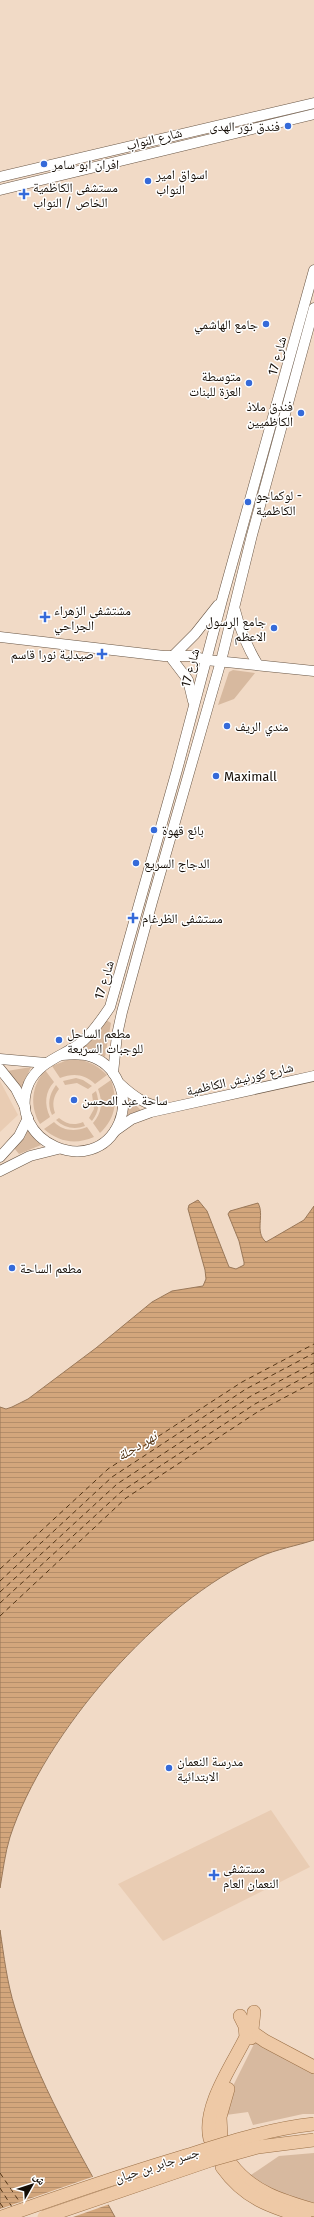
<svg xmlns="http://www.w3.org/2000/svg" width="314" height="2217" font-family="'Fira Sans','Noto Naskh Arabic',sans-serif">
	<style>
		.built { fill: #e9ccb3 }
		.green { fill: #d7b99f }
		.water { fill: url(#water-rules); stroke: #9a7859 }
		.pier { fill: #f1dac6 }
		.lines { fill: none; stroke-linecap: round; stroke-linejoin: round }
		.ferry { stroke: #543515; stroke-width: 1; stroke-dasharray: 5 4; stroke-linecap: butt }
		.minor-casing { stroke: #685544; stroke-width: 11 }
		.major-casing { stroke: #9b7047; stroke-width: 14 }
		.minor { stroke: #fff; stroke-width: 10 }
		.major { stroke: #eec9a6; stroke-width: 13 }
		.major-bridge-casing { stroke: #9b7047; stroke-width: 14; stroke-linecap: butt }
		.major-bridge { stroke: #eec9a6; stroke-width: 13 }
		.poi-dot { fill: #356ad9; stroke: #fff; stroke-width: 1.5 }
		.labels { text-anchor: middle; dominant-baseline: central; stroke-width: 3; stroke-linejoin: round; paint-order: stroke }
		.poi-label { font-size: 13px; fill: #140d06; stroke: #fff; text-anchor: start }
		.street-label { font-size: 13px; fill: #140d06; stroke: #fff }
		.water-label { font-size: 14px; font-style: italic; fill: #543515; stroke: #fff }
	</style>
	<defs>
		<pattern id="water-rules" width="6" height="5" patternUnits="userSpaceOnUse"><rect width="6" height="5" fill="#d3a67c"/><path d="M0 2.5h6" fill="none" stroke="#b48e6a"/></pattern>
	</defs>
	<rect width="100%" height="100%" fill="#f1dac6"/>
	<g class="built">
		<path d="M0,1081L18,1115L0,1132Z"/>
		<path d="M271,1810L310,1867L163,1941L118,1884Z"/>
	</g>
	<g class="green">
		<path d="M233,670L255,673L234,699L218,705L229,672Z"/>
		<path d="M106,1020L111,1023L105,1057L91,1050L81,1048Z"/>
		<path d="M70,1059C85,1059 96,1064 107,1075L95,1084C85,1074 73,1073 60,1078L52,1066Z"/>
		<path d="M31,1067L21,1089L7,1071Z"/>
		<path d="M45,1070L54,1082C45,1092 44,1104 50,1117L40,1124C29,1105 32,1086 45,1070Z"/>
		<path d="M76,1078L83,1080L92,1086L88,1089L77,1083L65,1085L63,1081Z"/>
		<path d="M111,1080C118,1101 116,1118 100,1133L93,1123C102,1113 103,1102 98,1089Z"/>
		<path d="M56,1085L59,1089C53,1097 52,1104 55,1113L52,1115C47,1104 49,1095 56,1085Z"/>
		<path d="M96,1091C100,1103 99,1112 92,1121L89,1118L94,1109L92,1094Z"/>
		<path d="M128,1100H130L141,1110L128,1115Z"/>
		<path d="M59,1118C66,1124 74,1126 83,1122L85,1126C75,1130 64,1128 56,1120Z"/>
		<path d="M54,1122C63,1131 75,1132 87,1127L94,1137C75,1145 59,1142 44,1129Z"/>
		<path d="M28,1129L41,1145L19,1154L14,1148L25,1137Z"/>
		<path d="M255,2042L314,2073V2114H303L253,2125L248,2112L226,2115L234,2084Z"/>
		<path d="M314,2153V2205L283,2196L248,2177L279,2156Z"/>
	</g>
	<g class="water">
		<path d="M198,1200L207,1211L229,1267L236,1269L244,1265V1262L239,1241L228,1214L230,1211L258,1203C265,1215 254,1232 266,1242L304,1220L314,1206V1540C296,1546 277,1549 259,1557C159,1601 44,1733 10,1837C5,1853 3,1871 0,1888V1407L6,1409L12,1407L28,1399L96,1348L152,1302L172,1291L203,1286L206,1279L205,1270L188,1209L189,1205Z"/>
		<path d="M0,1930C4,1956 7,1983 15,2008C37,2081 78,2150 115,2217H0Z"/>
	</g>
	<path class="pier" d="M95,2176L110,2204L73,2217H0V2209Z"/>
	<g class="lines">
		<g class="ferry">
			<path d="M0,1569L108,1469L242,1382L314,1344"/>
			<path d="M0,1581L112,1477L246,1389L314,1353"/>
			<path d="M0,1592L117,1484L251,1396L314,1363"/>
			<path d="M0,1603L122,1491L255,1404L314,1372"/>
			<path d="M0,1616L126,1498L259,1411L314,1382"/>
			<path d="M0,2173L21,2204"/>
			<path d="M0,2188L12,2207"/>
			<path d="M0,2203L5,2210"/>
		</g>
		<defs>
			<g id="minor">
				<path d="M0,177L314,103"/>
				<path d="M0,190L314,114"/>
				<path d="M235,610C240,630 247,647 258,665"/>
				<path d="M0,637L164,656H193L206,660L314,671"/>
				<path d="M174,655L195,634L218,605"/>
				<path d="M172,659L188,680L193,701"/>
				<path d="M62,1055C71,1054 80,1053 89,1056C117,1064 130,1097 119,1123C94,1181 4,1141 29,1083C40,1060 65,1056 83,1041C94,1031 102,1019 110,1007L177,770L222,600L314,270"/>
				<path d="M0,1059L46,1063"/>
				<path d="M0,1069L16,1089L25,1107"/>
				<path d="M113,1073L117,1035L122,1012L152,902L221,661L252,535L314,308"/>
				<path d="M120,1084C133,1096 145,1105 163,1107"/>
				<path d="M115,1131L132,1119L151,1112L314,1076"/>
				<path d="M0,1157L19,1136L28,1118"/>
				<path d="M0,1171L30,1156L58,1149"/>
			</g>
			<g id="major">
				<path d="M252,2032L265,2041L314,2067"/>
				<path d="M251,2038L254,2012"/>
				<path d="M221,2136L220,2117L228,2089"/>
				<path d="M210,2139C202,2107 233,2064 246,2037L245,2026L240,2016"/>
				<path d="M231,2164C252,2192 282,2201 314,2210"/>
				<path d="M222,2167C244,2198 270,2207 305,2217"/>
			</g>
		</defs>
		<use href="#minor" class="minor-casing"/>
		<use href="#major" class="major-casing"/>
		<use href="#minor" class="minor"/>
		<use href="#major" class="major"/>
		<defs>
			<g id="major-bridge">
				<path d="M2,2217C61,2196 119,2176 179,2158C224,2144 267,2129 314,2124"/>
				<path d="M44,2217L211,2160L258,2147L314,2140"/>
			</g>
		</defs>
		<use href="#major-bridge" class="major-bridge-casing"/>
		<use href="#major-bridge" class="major-bridge"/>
	</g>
	<g class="poi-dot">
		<circle cx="288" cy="126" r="4"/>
		<circle cx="44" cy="164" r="4"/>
		<circle cx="148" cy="181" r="4"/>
		<path d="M22 188h4v4h4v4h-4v4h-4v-4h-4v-4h4z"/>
		<circle cx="266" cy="324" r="4"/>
		<circle cx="249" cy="383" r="4"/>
		<circle cx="301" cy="413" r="4"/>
		<circle cx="248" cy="502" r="4"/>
		<path d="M43 611h4v4h4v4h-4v4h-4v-4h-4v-4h4z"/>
		<circle cx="274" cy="628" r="4"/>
		<path d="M100 648h4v4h4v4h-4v4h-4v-4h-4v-4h4z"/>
		<circle cx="227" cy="726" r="4"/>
		<circle cx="216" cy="776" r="4"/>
		<circle cx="154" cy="830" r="4"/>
		<circle cx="136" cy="863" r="4"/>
		<path d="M131 912h4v4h4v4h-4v4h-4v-4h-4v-4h4z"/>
		<circle cx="59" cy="1040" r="4"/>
		<circle cx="74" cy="1100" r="4"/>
		<circle cx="12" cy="1268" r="4"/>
		<circle cx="169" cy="1768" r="4"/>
		<path d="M212 1869h4v4h4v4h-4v4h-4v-4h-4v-4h4z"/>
	</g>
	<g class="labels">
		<g class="poi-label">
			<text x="280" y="126" text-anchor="end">فندق نور الهدى</text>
			<text x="52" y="164">افران ابو سامر</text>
			<text x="156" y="174">اسواق امير<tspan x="156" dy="15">النواب</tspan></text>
			<text x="33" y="187">مستشفى الكاظمية<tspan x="33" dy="15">الخاص / النواب</tspan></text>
			<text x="258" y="324" text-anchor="end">جامع الهاشمي</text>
			<text x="241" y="376" text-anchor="end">متوسطة<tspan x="241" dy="15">العزة للبنات</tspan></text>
			<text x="293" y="406" text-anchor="end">فندق ملاذ<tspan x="293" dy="15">الكاظميين</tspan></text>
			<text x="256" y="495">لوكماجو -<tspan x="256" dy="15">الكاظمية</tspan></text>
			<text x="54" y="610">مشتشفى الزهراء<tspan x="54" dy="15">الجراحي</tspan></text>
			<text x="266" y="621" text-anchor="end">جامع الرسول<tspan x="266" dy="15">الاعظم</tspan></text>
			<text x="94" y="654" text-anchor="end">صيدلية نورا قاسم</text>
			<text x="235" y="726">مندي الريف</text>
			<text x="224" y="776">Maximall</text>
			<text x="162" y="830">بائع قهوة</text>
			<text x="144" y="863">الدجاج السريع</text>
			<text x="142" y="918">مستشفى الظرغام</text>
			<text x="67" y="1033">مطعم الساحل<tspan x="67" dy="15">للوجبات السريعة</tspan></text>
			<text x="82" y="1100">ساحة عبد المحسن</text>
			<text x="20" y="1268">مطعم الساحة</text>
			<text x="177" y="1761">مدرسة النعمان<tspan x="177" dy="15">الابتدائية</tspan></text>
			<text x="223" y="1868">مستشفى<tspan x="223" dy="15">النعمان العام</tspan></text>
		</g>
		<g class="street-label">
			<text transform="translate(154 139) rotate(-14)">شارع النواب</text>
			<text transform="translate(277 356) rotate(-75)">شارع 17</text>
			<text transform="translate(190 668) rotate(-75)">شارع 17</text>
			<text transform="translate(104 980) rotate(-73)">شارع 17</text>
			<text transform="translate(240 1079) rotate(-13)">شارع كورنيش الكاظمية</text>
			<text transform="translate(157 2165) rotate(-18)">جسر جابر بن حيان</text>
		</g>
		<g class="water-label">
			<text transform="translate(137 1446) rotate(-31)">نهر دجلة</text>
		</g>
	</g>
	<g transform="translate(32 2185) rotate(51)" stroke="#ffffff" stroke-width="3" paint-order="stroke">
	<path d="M0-3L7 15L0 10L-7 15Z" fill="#140d06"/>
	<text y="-6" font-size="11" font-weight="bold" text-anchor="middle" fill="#140d06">ش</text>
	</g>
</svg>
